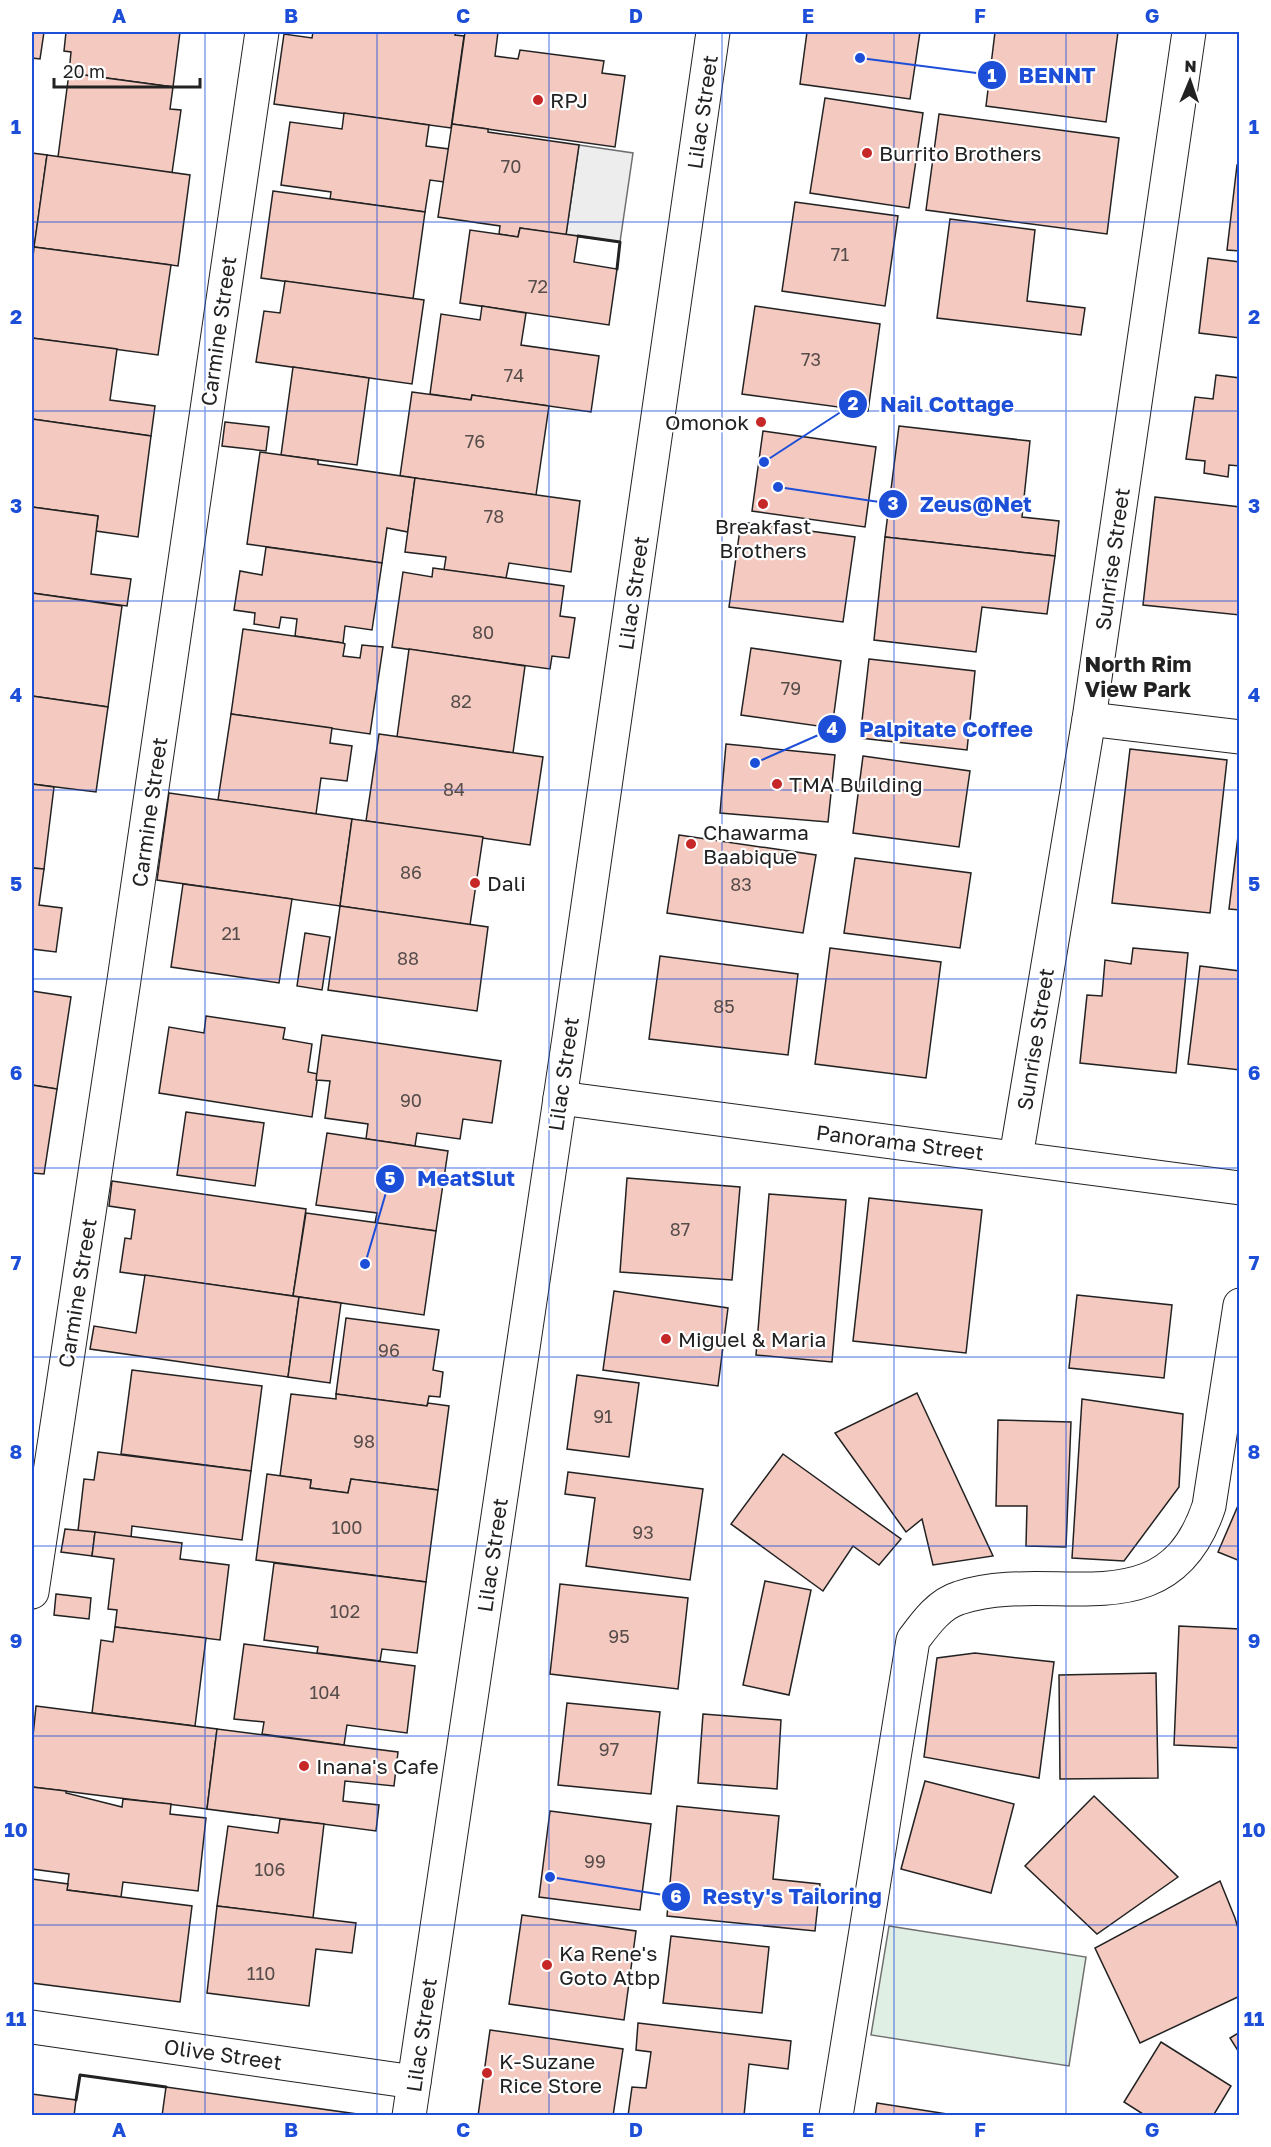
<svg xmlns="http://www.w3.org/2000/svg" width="1271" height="2147" font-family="'Golos Text',sans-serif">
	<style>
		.green { fill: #e0efe3; stroke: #6f6f6f; stroke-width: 1.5 }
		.parking { fill: #ededed; stroke: #6f6f6f; stroke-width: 1.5 }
		.building { fill: #f3c9c0; stroke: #222; stroke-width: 1.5 }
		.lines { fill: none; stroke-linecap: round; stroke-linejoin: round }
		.minor-casing { stroke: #222; stroke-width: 35 }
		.major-casing { stroke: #222; stroke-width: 35 }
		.minor { stroke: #fff; stroke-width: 33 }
		.major { stroke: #fff; stroke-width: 33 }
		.wall { stroke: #222; stroke-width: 3 }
		.grid { fill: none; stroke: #1d4ed8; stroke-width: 1.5; stroke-opacity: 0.55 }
		.poi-dot { fill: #c62828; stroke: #fff; stroke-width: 2 }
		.labels { text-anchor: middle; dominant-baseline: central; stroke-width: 4.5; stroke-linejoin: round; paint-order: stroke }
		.number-label { font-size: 18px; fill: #564c4a }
		.poi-label { font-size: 21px; fill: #222; stroke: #fff; text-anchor: start }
		.street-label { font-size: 21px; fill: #222; stroke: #fff }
		.neighbourhood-label { font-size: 22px; font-weight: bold; fill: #222; stroke: #fff }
		.leader { fill: none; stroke: #1d4ed8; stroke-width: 2 }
		.callout-dot { fill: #1d4ed8; stroke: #fff; stroke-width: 2 }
		.mark-label { font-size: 18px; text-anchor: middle; font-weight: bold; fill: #fff }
		.callout-label { font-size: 22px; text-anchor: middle; font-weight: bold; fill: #1d4ed8; stroke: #fff; stroke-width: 4.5; stroke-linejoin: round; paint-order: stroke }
		.neatline { fill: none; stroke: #1d4ed8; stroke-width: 2 }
		.grid-label { font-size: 20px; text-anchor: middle; font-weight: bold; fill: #1d4ed8 }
	</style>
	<rect width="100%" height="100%" fill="#fff"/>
	<path class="green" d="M889,1926L1086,1957L1069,2066L871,2035Z"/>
	<path class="parking" d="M579,145L633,153L620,242L566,235Z"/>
	<g class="building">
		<path d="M32,32H44L40,59L32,58Z"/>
		<path d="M66,32H180L173,87L69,73L71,52L64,51Z"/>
		<path d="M313,32H456L455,35L464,36L451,128L274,104L284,34L312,38Z"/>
		<path d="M465,32H498L495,56L518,59L520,50L604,61L602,73L625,76L615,147L452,124Z"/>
		<path d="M807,32H920L910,99L800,84Z"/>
		<path d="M995,32H1118L1106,122L986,106Z"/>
		<path d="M69,73L173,87L170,109L181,110L172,173L58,157Z"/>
		<path d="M825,98L923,113L909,208L810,193Z"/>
		<path d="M344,113L429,125L426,146L449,149L444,182L430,180L425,212L330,199L331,192L281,185L290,122L342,129Z"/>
		<path d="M939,114L1119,138L1107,234L926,210Z"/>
		<path d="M452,124L488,129V132L579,145L566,235L520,228L518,237L499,234L500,226L438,217Z"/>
		<path d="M32,153L47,155L35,242L32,241Z"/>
		<path d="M47,155L190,175L178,266L34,247Z"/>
		<path d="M1237,165H1240V251L1227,250Z"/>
		<path d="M273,191L425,212L413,299L261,278Z"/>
		<path d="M795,202L898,216L885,306L782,291Z"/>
		<path d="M950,219L1035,230L1027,301L1085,308L1081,335L937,318Z"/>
		<path d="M520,228L578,236L574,262L617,269L609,325L460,303L470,230L518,237Z"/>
		<path d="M34,247L171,265L158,355L32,338V267Z"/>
		<path d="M1208,258L1240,262V338L1199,333Z"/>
		<path d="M285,281L424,300L412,384L256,362L264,311L280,313Z"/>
		<path d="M482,306L526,313L521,345L599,356L591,412L472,395L471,400L430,394L441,314L480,320Z"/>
		<path d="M755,306L880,324L868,411L742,394Z"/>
		<path d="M32,338L117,349L110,400L155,406L151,436L32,419Z"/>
		<path d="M293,367L369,378L357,465L281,455Z"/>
		<path d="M1216,375L1240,378V466L1229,465L1228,477L1204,473L1205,461L1186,459L1195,397L1213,399Z"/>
		<path d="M412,392L471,400L472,395L549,406L536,495L400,476Z"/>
		<path d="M32,419L151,436L138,537L96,531L98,516L32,507Z"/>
		<path d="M225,422L269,427L266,451L222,446Z"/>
		<path d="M899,426L1030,441L1022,517L1059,521L1055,556L885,537Z"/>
		<path d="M763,431L876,447L865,527L752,511Z"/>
		<path d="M260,452L318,460V464L415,478L408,532L387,528L382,563L247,544Z"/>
		<path d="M415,478L580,501L571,572L509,563L506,578L444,570L446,557L405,552Z"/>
		<path d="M1155,497L1240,507V615L1143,605Z"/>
		<path d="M32,507L98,516L91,574L131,579L127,606L32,593Z"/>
		<path d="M741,522L855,537L843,622L729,607Z"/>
		<path d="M885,537L1055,556L1047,614L982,607L976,652L874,640Z"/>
		<path d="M266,547L382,563L372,630L345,626L343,643L295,636L297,619L281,617L279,628L254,624L255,613L234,610L240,571L262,575Z"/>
		<path d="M433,568L564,586L560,616L575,618L569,658L552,656L550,669L392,647L403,572L432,577Z"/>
		<path d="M32,593L122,606L108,707L32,696Z"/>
		<path d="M243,629L343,643L345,644L343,656L360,658L362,645L383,647L370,734L231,714Z"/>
		<path d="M751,648L841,661L832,728L741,715Z"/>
		<path d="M409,649L525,666L513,753L397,737Z"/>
		<path d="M869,659L975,671L967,750L860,738Z"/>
		<path d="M32,696L108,707L96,792L32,784Z"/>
		<path d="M231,714L332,728L330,743L352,746L347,781L321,778L316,814L218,800Z"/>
		<path d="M379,734L543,757L530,845L366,821Z"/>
		<path d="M726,744L835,755L828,822L720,813Z"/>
		<path d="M1130,749L1227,760L1210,913L1112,903Z"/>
		<path d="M863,756L970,771L959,847L853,833Z"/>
		<path d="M32,784L54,787L44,869L32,868Z"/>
		<path d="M169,793L352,819L340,906L157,880Z"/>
		<path d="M352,819L483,837L470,925L340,906Z"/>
		<path d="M1239,828H1240V910L1229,909Z"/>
		<path d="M679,835L816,855L803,933L667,913Z"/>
		<path d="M855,858L971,873L960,948L844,933Z"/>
		<path d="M32,868L44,869L39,905L62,908L56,952L32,949Z"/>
		<path d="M183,884L292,899L279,983L171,967Z"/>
		<path d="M340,906L488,927L477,1011L328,990Z"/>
		<path d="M305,933L330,937L322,990L297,986Z"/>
		<path d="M830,948L941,962L926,1078L815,1064Z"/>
		<path d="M1133,948L1188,953L1176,1073L1080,1063L1087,995L1102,996L1105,960L1131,964Z"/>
		<path d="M660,956L798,974L788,1055L649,1039Z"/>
		<path d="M1200,966L1240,971V1070L1188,1064Z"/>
		<path d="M32,991L71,997L57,1089L32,1085Z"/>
		<path d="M206,1016L285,1028L283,1039L312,1044L308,1072L318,1074L312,1117L159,1093L169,1027L204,1033Z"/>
		<path d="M322,1035L501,1061L492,1123L463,1119L460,1139L417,1133L415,1146L366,1139L368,1124L325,1118L330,1081L316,1080Z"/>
		<path d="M32,1085L57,1089L44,1174L32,1173Z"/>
		<path d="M186,1112L264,1123L255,1186L177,1175Z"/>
		<path d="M327,1133L448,1151L436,1231L375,1223L377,1213L316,1205Z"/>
		<path d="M627,1178L740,1187L732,1280L620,1272Z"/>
		<path d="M112,1181L306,1209L293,1296L120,1272L125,1238L131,1239L135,1210L109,1206Z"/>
		<path d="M769,1194L846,1200L832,1362L756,1355Z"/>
		<path d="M869,1198L982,1210L966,1353L853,1341Z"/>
		<path d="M306,1213L436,1231L424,1315L293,1296Z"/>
		<path d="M145,1275L299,1297L288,1377L90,1349L94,1326L136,1333Z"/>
		<path d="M614,1291L728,1308L718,1386L603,1370Z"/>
		<path d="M1077,1295L1172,1305L1164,1378L1069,1368Z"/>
		<path d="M299,1297L341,1303L330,1383L288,1377Z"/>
		<path d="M346,1318L439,1330L433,1370L443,1372L440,1397L429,1396L427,1406L336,1394Z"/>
		<path d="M132,1370L262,1386L251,1471L121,1454Z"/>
		<path d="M577,1375L639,1383L629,1457L567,1449Z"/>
		<path d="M917,1393L993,1556L933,1565L922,1519L906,1532L835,1433Z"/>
		<path d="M291,1394L336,1399V1394L427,1406L428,1403L449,1406L438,1490L351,1479L348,1493L310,1488L311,1480L280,1476Z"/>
		<path d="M1082,1399L1183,1414L1179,1487L1124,1561L1072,1558Z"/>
		<path d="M998,1420L1071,1422L1066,1547L1026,1546L1027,1506H996Z"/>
		<path d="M98,1452L251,1471L242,1540L132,1526L131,1538L78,1531L84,1479L94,1480Z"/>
		<path d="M783,1454L901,1539L879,1565L853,1546L823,1591L731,1524Z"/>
		<path d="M568,1472L703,1489L690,1580L586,1566L595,1498L565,1494Z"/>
		<path d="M267,1474L311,1480L310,1488L348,1493L351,1479L438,1490L426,1582L256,1560Z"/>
		<path d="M1240,1501V1561L1218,1552Z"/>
		<path d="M65,1529L95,1532L92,1556L61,1552Z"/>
		<path d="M95,1532L182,1543L180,1559L229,1565L220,1640L115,1627L117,1610L108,1609L114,1559L92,1556Z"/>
		<path d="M274,1563L426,1582L417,1653L382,1649L380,1661L317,1653L318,1647L264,1640Z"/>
		<path d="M765,1581L811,1590L789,1695L743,1685Z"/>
		<path d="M560,1584L688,1598L678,1689L550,1674Z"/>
		<path d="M56,1594L91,1598L89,1619L54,1615Z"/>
		<path d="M1179,1626L1240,1629V1748L1174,1745Z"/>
		<path d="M115,1627L206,1638L195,1726L92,1713L101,1640L113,1642Z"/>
		<path d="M244,1644L415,1666L407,1733L347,1725L344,1745L262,1734L264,1722L234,1719Z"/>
		<path d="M975,1653L1054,1662L1039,1778L924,1757L937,1658Z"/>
		<path d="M1156,1673L1158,1778L1060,1779L1059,1675Z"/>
		<path d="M567,1703L660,1712L651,1794L558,1785Z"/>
		<path d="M36,1706L217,1729L207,1809L32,1787V1746Z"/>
		<path d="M703,1714L781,1720L777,1789L698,1783Z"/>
		<path d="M217,1729L398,1752L394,1786L345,1781L343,1801L379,1805L376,1831L207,1809Z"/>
		<path d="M925,1781L1014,1804L991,1893L901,1869Z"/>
		<path d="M32,1787L66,1791V1793L122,1807L123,1799L171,1804L170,1814L206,1818L198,1891L123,1882L121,1897L67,1890L69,1874L32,1869Z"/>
		<path d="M1094,1796L1178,1877L1097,1934L1025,1866Z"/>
		<path d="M677,1806L779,1816L773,1879L820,1884L815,1931L667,1916Z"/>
		<path d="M550,1811L651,1824L640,1910L539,1897Z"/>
		<path d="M280,1819L324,1824L313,1918L217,1906L228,1826L278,1833Z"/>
		<path d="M32,1879L68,1884L67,1890L192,1906L180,2002L32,1983Z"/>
		<path d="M1220,1881L1235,1918L1240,1935V1996L1140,2043L1095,1948Z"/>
		<path d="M217,1906L356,1923L352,1953L316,1949L309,2006L207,1993Z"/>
		<path d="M522,1915L636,1931L624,2020L509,2004Z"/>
		<path d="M671,1936L769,1947L762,2013L663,2003Z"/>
		<path d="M638,2023L791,2041L788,2069L749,2064L744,2116H628L632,2087L646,2088L651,2052L636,2050Z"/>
		<path d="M490,2030L623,2049L613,2116H478Z"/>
		<path d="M1240,2032V2054L1230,2038Z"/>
		<path d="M1161,2042L1231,2086L1213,2116H1146L1124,2102Z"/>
		<path d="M166,2087L357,2114V2116H162Z"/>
		<path d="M32,2094L76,2100L74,2116H32Z"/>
		<path d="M877,2103L960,2116H875Z"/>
	</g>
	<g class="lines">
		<defs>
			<g id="minor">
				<path d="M1089,719L1240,737"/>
				<path d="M560,1098L1240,1188"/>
				<path d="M1016,1157L1089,719L1189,32"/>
				<path d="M32,1592L124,980L262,32"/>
				<path d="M32,2027L414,2082"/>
				<path d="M836,2116L913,1640C925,1624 939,1604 959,1598C1053,1567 1167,1634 1209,1506L1240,1305"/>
			</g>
			<path id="major" d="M409,2116L569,1038L713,32"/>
		</defs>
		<use href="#minor" class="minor-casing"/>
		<use href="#major" class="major-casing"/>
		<use href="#minor" class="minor"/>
		<use href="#major" class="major"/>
		<g class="wall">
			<path d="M578,236L620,242L617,269"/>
			<path d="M76,2100L80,2075L166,2087"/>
		</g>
	</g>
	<path class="grid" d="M205,32V2116M377,32V2116M549,32V2116M722,32V2116M894,32V2116M1066,32V2116M32,222H1240M32,411H1240M32,601H1240M32,790H1240M32,979H1240M32,1168H1240M32,1357H1240M32,1546H1240M32,1736H1240M32,1925H1240"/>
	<g class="poi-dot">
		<circle cx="538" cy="100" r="6"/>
		<circle cx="867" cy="153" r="6"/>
		<circle cx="761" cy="422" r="6"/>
		<circle cx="763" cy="504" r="6"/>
		<circle cx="777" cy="784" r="6"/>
		<circle cx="691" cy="844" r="6"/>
		<circle cx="475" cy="883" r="6"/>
		<circle cx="666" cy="1339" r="6"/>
		<circle cx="304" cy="1766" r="6"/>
		<circle cx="547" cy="1965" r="6"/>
		<circle cx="487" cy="2073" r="6"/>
	</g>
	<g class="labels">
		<g class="number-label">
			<text x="511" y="166">70</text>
			<text x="840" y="254">71</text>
			<text x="538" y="286">72</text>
			<text x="811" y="359">73</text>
			<text x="514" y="375">74</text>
			<text x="475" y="441">76</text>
			<text x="494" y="516">78</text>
			<text x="483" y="632">80</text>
			<text x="791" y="688">79</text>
			<text x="461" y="701">82</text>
			<text x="454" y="789">84</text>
			<text x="411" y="872">86</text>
			<text x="741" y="884">83</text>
			<text x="231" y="933">21</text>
			<text x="408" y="958">88</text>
			<text x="724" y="1006">85</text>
			<text x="411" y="1100">90</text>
			<text x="680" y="1229">87</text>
			<text x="389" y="1350">96</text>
			<text x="603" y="1416">91</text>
			<text x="364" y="1441">98</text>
			<text x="347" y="1527">100</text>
			<text x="643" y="1532">93</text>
			<text x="345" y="1611">102</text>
			<text x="619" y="1636">95</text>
			<text x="325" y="1692">104</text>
			<text x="609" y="1749">97</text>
			<text x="595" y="1861">99</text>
			<text x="270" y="1869">106</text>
			<text x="261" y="1973">110</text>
		</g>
		<g class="poi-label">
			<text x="550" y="100">RPJ</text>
			<text x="879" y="153">Burrito Brothers</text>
			<text x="749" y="422" text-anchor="end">Omonok</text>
			<text x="763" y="526" text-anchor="middle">Breakfast<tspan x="763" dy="24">Brothers</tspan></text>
			<text x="789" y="784">TMA Building</text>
			<text x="703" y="832">Chawarma<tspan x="703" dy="24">Baabique</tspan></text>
			<text x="487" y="883">Dali</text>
			<text x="678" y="1339">Miguel &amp; Maria</text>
			<text x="316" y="1766">Inana's Cafe</text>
			<text x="559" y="1953">Ka Rene's<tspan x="559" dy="24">Goto Atbp</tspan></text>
			<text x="499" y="2061">K-Suzane<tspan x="499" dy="24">Rice Store</tspan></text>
		</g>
		<g class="street-label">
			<text transform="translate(702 112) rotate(-82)">Lilac Street</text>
			<text transform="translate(218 331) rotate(-82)">Carmine Street</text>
			<text transform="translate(1112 559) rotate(-82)">Sunrise Street</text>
			<text transform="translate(633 593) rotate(-82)">Lilac Street</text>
			<text transform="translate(149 812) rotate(-82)">Carmine Street</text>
			<text transform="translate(1035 1039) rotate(-81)">Sunrise Street</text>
			<text transform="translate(563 1074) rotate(-82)">Lilac Street</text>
			<text transform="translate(900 1142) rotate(7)">Panorama Street</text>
			<text transform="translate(77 1293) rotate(-81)">Carmine Street</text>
			<text transform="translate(492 1555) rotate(-82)">Lilac Street</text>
			<text transform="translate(421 2035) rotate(-82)">Lilac Street</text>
			<text transform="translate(223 2054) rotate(8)">Olive Street</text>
		</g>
		<g class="neighbourhood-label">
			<text x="1138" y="663">North Rim<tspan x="1138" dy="25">View Park</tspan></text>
		</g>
	</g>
	<path class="leader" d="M860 58L992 75M764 462L853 404M778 487L893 504M755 763L832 729M365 1264L390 1179M550 1877L676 1897"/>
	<g class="callout-dot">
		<circle cx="860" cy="58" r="6"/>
		<circle cx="764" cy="462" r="6"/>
		<circle cx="778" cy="487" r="6"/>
		<circle cx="755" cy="763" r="6"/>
		<circle cx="365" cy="1264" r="6"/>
		<circle cx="550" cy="1877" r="6"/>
		<circle cx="992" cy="75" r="15"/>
		<circle cx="853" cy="404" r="15"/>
		<circle cx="893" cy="504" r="15"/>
		<circle cx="832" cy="729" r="15"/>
		<circle cx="390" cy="1179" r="15"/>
		<circle cx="676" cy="1897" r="15"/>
	</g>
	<g class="mark-label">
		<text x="992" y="82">1</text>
		<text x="853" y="410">2</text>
		<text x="893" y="510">3</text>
		<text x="832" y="735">4</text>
		<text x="390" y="1185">5</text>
		<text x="676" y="1903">6</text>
	</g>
	<g class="callout-label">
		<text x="1057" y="83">BENNT</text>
		<text x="947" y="412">Nail Cottage</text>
		<text x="976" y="512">Zeus@Net</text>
		<text x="946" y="737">Palpitate Coffee</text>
		<text x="466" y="1186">MeatSlut</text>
		<text x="792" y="1904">Resty's Tailoring</text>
	</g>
	<rect width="1271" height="2147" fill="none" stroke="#ffffff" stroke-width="66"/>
	<g transform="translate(1190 81) rotate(2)" stroke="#ffffff" stroke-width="4.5" paint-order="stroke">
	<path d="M0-4.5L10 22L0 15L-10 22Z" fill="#222222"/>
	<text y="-9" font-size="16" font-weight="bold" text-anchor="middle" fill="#222222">N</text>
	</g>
	<path d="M54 78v9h146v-9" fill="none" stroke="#222222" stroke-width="3"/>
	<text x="63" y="78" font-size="18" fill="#222222" stroke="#ffffff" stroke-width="4.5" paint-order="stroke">20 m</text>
	<rect x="33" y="33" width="1205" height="2081" class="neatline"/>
	<g class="grid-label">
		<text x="119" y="23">A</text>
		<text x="291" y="23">B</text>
		<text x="463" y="23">C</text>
		<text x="636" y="23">D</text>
		<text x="808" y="23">E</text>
		<text x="980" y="23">F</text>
		<text x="1152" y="23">G</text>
		<text x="16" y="134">1</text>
		<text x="1254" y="134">1</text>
		<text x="16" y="324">2</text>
		<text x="1254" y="324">2</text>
		<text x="16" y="513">3</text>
		<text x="1254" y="513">3</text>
		<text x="16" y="702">4</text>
		<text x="1254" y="702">4</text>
		<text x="16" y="891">5</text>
		<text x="1254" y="891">5</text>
		<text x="16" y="1080">6</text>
		<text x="1254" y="1080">6</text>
		<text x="16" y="1270">7</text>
		<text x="1254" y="1270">7</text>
		<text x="16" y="1459">8</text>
		<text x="1254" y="1459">8</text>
		<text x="16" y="1648">9</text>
		<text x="1254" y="1648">9</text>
		<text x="16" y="1837">10</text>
		<text x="1254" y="1837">10</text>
		<text x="16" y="2026">11</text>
		<text x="1254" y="2026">11</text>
		<text x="119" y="2137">A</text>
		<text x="291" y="2137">B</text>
		<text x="463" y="2137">C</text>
		<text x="636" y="2137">D</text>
		<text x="808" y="2137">E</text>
		<text x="980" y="2137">F</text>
		<text x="1152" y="2137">G</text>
	</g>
</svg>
